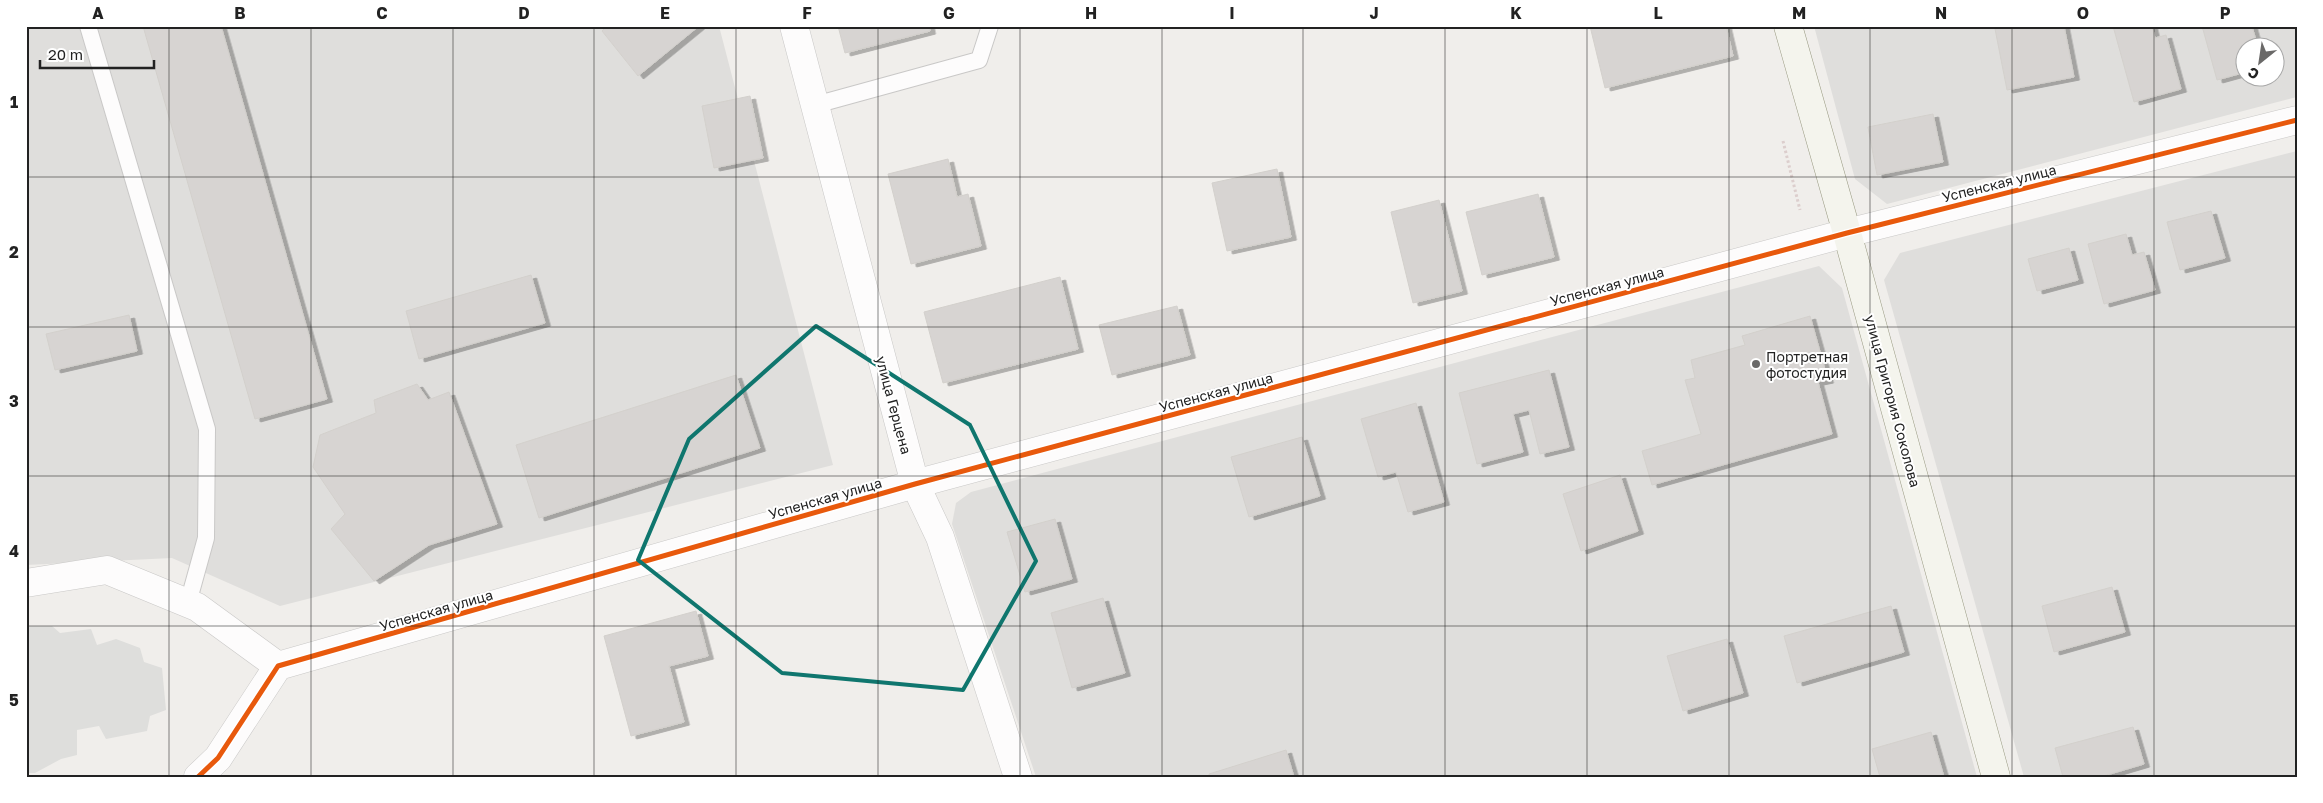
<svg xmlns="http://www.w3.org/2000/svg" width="2323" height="803" font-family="'Golos Text',sans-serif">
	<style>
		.residential { fill: #dfdedc; fill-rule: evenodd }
		.religious { fill: #dededc }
		.building { fill: #d7d4d2; stroke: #d3d0cc; filter: url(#shadow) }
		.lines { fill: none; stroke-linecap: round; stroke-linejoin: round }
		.lane-casing { stroke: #c9c8c7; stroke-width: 18 }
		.street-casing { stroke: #c9c8c7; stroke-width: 29 }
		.secondary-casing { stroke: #999a82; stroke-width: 29 }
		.path { stroke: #dccecd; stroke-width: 3; stroke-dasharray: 2.5 2.5; stroke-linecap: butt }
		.lane { stroke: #fdfcfc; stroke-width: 16 }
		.street { stroke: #fdfcfc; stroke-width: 28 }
		.secondary { stroke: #f4f4ed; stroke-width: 28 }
		.cycleway-casing { stroke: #fff; stroke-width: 8 }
		.cycleway { stroke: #e8590c; stroke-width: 5 }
		.marked { fill: none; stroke: #0f766e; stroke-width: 4; stroke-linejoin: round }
		.grid { fill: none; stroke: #222; stroke-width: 1; stroke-opacity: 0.55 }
		.poi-dot { fill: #6a6968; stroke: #fff; stroke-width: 2 }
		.labels { text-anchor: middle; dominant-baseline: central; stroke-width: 4; stroke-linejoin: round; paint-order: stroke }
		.street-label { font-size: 14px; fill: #222; stroke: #fff }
		.poi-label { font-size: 14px; fill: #222; stroke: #fff; text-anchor: start }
		.neatline { fill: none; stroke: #222; stroke-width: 2 }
		.grid-label { font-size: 16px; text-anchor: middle; font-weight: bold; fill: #222 }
	</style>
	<defs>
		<filter id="shadow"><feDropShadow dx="5.5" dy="3" stdDeviation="0" flood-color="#0004"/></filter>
	</defs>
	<rect width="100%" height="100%" fill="#f0eeeb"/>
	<g class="residential">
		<path d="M26,26H719L833,465L280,606L172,558L26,565Z"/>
		<path d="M1814,26H2297V97L1887,204L1855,179ZM2246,48H2276V78H2246Z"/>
		<path d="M2297,151V777H2024L1884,280L1900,253Z"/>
		<path d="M1819,266L1842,288L1977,777H1036L952,524L956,503L971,492Z"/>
	</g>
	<path class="religious" d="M26,626H52L60,633L91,629L97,645L116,639L140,648L144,662L162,668L166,710L150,716L147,731L106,739L99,726L77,730V755L61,759L35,773H26Z"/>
	<g class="building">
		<path d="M143,26H221L327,399L255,419Z"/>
		<path d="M607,26H699L638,76L602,31Z"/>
		<path d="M838,26H929L930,31L845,53Z"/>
		<path d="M1590,26H1726L1733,56L1605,88Z"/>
		<path d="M2010,26H2064L2074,77L2007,90L1995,29Z"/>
		<path d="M2113,26H2152L2155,38L2166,35L2181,89L2134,102Z"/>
		<path d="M2202,26H2252L2258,48H2246V72L2217,80Z"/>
		<path d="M750,96L763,158L714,168L702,106Z"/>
		<path d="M1933,114L1943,162L1877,175L1868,127Z"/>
		<path d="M948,159L957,197L968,194L981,246L911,264L888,174Z"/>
		<path d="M1277,169L1291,237L1227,251L1212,183Z"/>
		<path d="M1538,194L1554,257L1482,275L1466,212Z"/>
		<path d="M1439,200L1462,291L1413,303L1391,212Z"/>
		<path d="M2211,211L2225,258L2180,270L2167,222Z"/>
		<path d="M2126,234L2132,255L2144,252L2155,290L2104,304L2088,244Z"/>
		<path d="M2069,248L2078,280L2037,291L2028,259Z"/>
		<path d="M531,275L545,323L419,359L406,311Z"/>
		<path d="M1060,277L1078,349L943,383L924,312Z"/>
		<path d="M1177,306L1190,355L1112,375L1099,325Z"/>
		<path d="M129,315L137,351L55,370L46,334Z"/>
		<path d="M1810,316L1828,380L1818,382L1832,434L1652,485L1642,451L1701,434L1685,380L1695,378L1691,360L1745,345L1742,336Z"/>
		<path d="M1549,370L1569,447L1540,454L1529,410L1513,414L1523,452L1477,464L1459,393Z"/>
		<path d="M736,375L760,448L539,518L516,445Z"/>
		<path d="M417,384L428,400L449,392L497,524L429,545L374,581L331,529L345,514L313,467L320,435L376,413L374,400Z"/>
		<path d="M1416,403L1444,502L1408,512L1396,472L1378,477L1361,419Z"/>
		<path d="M1302,437L1320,496L1249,517L1231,457Z"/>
		<path d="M1620,475L1638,531L1581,551L1563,494Z"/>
		<path d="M1055,519L1072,579L1025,592L1007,532Z"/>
		<path d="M2112,587L2125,632L2054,652L2042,606Z"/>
		<path d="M1103,598L1125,673L1072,688L1051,613Z"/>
		<path d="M1891,606L1904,652L1797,683L1784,636Z"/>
		<path d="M696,611L708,656L669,666L684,722L631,736L604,636Z"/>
		<path d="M1727,639L1743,693L1683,711L1667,656Z"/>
		<path d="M2133,727L2144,764L2100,777H2063L2055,748Z"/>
		<path d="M1931,732L1944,777H1880L1872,749Z"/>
		<path d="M1286,750L1294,777H1209V774Z"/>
	</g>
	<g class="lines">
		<defs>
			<g id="lane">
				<path d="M88,26L207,429L206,538L188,603"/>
				<path d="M815,105L979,60L990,26"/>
			</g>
			<g id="street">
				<path d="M794,26L915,484L940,537L1018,777"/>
				<path d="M26,583L107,570L197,607L278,666"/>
				<path d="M198,777L218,758L278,666L915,484L1847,233L2297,120"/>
			</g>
			<path id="secondary" d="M1788,26L1847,233L1996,777"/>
		</defs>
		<use href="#lane" class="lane-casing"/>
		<use href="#street" class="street-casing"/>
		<use href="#secondary" class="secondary-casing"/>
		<path class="path" d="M1783,141L1800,210"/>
		<use href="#lane" class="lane"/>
		<use href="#street" class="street"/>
		<use href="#secondary" class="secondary"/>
		<defs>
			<path id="cycleway" d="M198,777L218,758L278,666L915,484L1847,233L2297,120"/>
		</defs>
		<use href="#cycleway" class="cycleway-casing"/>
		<use href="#cycleway" class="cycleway"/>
	</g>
	<path class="marked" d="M816,326L970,425L1036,561L963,690L782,673L638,560L689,439Z"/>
	<path class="grid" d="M169,26V777M311,26V777M453,26V777M594,26V777M736,26V777M878,26V777M1020,26V777M1162,26V777M1303,26V777M1445,26V777M1587,26V777M1729,26V777M1870,26V777M2012,26V777M2154,26V777M26,177H2297M26,327H2297M26,476H2297M26,626H2297"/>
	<circle class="poi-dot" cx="1756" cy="364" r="5"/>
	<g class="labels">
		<g class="street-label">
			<text transform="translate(1999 183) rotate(-14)">Успенская улица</text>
			<text transform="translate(1607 286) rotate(-15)">Успенская улица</text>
			<text transform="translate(1216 392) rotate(-15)">Успенская улица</text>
			<text transform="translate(1893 401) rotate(75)">улица Григория Соколова</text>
			<text transform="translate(894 405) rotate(75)">улица Герцена</text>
			<text transform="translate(825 498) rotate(-16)">Успенская улица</text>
			<text transform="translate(436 610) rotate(-16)">Успенская улица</text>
		</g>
		<g class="poi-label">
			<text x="1766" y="356">Портретная<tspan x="1766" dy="16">фотостудия</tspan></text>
		</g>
	</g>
	<rect width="2323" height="803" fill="none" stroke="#ffffff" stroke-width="55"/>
	<g transform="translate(2260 62) rotate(210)"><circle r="24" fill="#ffffff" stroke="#a7a7a7"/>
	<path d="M0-4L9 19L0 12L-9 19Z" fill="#6a6968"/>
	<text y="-8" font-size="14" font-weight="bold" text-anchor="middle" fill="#222222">С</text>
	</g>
	<path d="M40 60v8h114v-8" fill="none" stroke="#222222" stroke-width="2.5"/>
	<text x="48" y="60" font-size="15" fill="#222222" stroke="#ffffff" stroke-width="4" paint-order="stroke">20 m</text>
	<rect x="28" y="28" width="2268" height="748" class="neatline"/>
	<g class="grid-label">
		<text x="98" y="19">A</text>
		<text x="240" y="19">B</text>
		<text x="382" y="19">C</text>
		<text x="524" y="19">D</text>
		<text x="665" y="19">E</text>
		<text x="807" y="19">F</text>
		<text x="949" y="19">G</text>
		<text x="1091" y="19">H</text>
		<text x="1232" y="19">I</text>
		<text x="1374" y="19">J</text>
		<text x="1516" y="19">K</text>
		<text x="1658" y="19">L</text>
		<text x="1799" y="19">M</text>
		<text x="1941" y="19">N</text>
		<text x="2083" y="19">O</text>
		<text x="2225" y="19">P</text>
		<text x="14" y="108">1</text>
		<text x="14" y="258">2</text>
		<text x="14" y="407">3</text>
		<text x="14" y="557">4</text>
		<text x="14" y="706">5</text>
	</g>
</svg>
